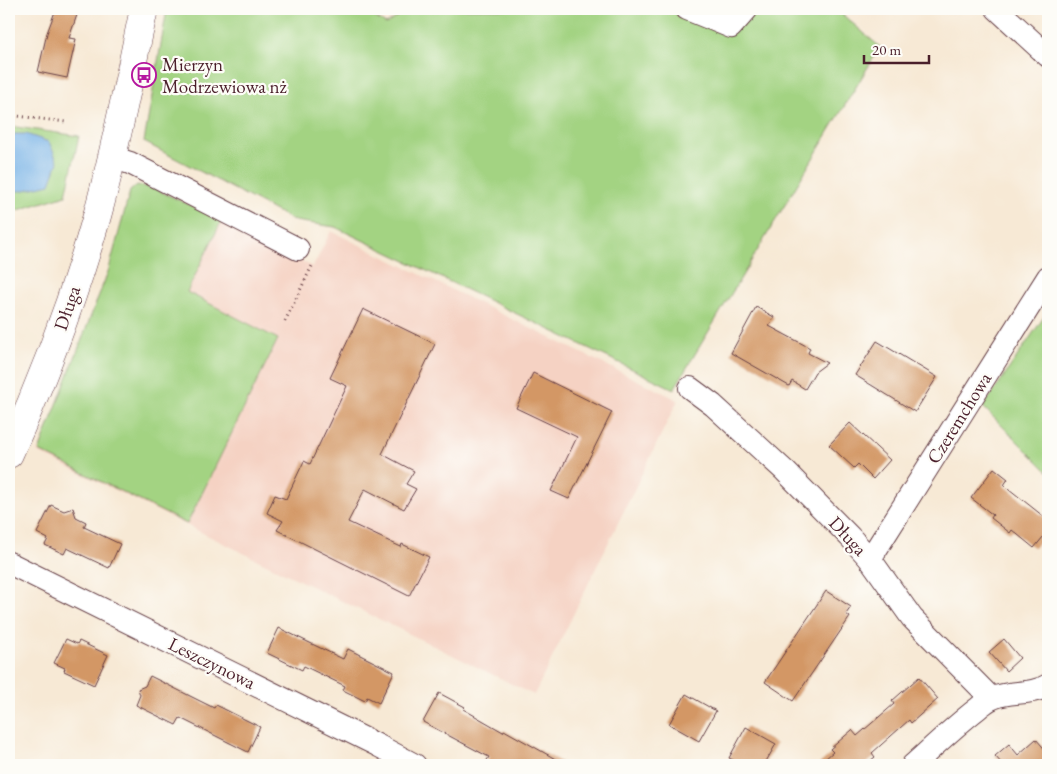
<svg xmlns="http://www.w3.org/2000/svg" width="1057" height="774" font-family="'EB Garamond',serif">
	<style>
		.built { fill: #f5d2c3 }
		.green { fill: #a3d382; stroke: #767956 }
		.water { fill: #75b1e7; stroke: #606889 }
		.building { fill: #d39765 }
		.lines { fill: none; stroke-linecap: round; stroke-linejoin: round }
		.street-casing { stroke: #643d44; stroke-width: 24 }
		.secondary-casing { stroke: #643d44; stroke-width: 29 }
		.path { stroke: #643d44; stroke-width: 3; stroke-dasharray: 1 4; stroke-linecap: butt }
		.street { stroke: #fff; stroke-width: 22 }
		.secondary { stroke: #fff; stroke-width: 28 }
		.labels { text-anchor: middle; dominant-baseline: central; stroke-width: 4.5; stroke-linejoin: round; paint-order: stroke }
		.poi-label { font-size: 19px; fill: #4a1f2b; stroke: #fdfcf7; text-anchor: start }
		.street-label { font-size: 19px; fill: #4a1f2b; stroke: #fdfcf7 }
	</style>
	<rect width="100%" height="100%" fill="#fdfcf7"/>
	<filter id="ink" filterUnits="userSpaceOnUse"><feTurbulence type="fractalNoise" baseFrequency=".02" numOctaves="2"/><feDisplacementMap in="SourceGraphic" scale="10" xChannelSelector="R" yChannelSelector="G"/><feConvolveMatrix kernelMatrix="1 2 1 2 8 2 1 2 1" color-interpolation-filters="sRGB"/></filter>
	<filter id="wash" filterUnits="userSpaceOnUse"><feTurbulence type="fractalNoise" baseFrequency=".0096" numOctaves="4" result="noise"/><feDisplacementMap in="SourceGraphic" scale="20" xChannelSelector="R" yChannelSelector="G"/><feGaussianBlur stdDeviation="1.12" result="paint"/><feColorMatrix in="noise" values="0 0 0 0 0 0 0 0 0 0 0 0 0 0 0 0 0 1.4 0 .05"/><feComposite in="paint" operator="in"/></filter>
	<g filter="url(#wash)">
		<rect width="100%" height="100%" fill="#f7e9d5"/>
		<path class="built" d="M222,220L313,267L331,231L678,400L534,695L37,452L63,390L109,268L126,260L187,292Z"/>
		<g class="green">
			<path d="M167,9H361L386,24L410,9H665L727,35L748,9H836L880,47L674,389L335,227L295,221L144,142Z"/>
			<path d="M9,126L79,136L66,195L9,213Z"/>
			<path d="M137,185L153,188L222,220L187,292L278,339L187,524L39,451L109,269L130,191Z"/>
			<path d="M1048,311V472L983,407Z"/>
		</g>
		<path class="water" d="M9,134H26L49,142L58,162L50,184L21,191H9Z"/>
		<g id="blocks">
			<g class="building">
				<path d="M56,9H79L69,38L76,39L67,78L38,72L47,33Z"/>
				<path d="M756,307L774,317L769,326L810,348L808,353L827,363L815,372L805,389L792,381L789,386L731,353Z"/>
				<path d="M363,309L435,344L382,454L414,471L406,484L416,489L404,509L365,489L348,522L401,547L402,544L429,557L409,596L277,530L283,521L267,513L275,495L286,499L304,461L310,464L347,386L330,378Z"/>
				<path d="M877,341L937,377L915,412L855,375Z"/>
				<path d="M533,373L612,412L569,499L551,491L577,437L516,408Z"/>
				<path d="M850,423L890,460L873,479L858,464L854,468L829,445Z"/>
				<path d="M994,468L1008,479L1004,485L1048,520V531L1034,548L1012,530L1010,533L991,518L993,515L971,498Z"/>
				<path d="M51,505L64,511L73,508L76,517L86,522L84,527L120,544L109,568L67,548L64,554L45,545L48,539L37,533Z"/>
				<path d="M826,591L851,607L846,614L850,617L793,701L765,682Z"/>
				<path d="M279,628L343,659L348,649L394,672L379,703L367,697L365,701L343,690L345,686L304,666L302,670L267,653Z"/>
				<path d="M66,639L77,644L79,641L108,655L94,685L64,671L65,668L54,663Z"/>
				<path d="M1004,639L1020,658L1006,671L989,652Z"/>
				<path d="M150,676L214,708L216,705L260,727L248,752L180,718L176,725L136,705L140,695L138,689L145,686Z"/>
				<path d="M919,677L938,699L911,723L909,720L872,753L875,757L865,765H818L833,752L830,749L852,730L857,736L894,704L892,701Z"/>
				<path d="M439,693L465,707L463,709L503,732L504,730L566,765H484L489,757L423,722Z"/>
				<path d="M686,694L716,711L699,741L669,724Z"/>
				<path d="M746,727L776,744L764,765H743L729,758Z"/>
				<path d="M1036,739L1048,753V765H1003L995,756L1009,744L1018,755Z"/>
			</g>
		</g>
	</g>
	<g filter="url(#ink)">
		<use href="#blocks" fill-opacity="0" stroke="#643d44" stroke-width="1"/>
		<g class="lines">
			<defs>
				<g id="street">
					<path d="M687,9L731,27L747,9"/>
					<path d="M997,9L1048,56"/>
					<path d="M111,157L130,163L298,249"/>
					<path d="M690,388L713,405L785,471L850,537L870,559L912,618L991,698"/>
					<path d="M870,559L1048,277"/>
					<path d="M9,563L377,745L415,765"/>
					<path d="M913,765C934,746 955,726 977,709C982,705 987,700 993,698C1010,690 1031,696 1048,685"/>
				</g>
				<path id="secondary" d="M9,454C44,377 74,297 97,216C116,148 129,78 144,9"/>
			</defs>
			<use href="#street" class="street-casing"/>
			<use href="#secondary" class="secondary-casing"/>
			<g class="path">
				<path d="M9,115L66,122"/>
				<path d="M285,321L312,266"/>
			</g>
			<use href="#street" class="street"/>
			<use href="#secondary" class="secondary"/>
		</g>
	</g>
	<defs>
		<symbol id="bus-ring" viewBox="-11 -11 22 22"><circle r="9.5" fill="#fdfcf7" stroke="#b5179e" stroke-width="1.5"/><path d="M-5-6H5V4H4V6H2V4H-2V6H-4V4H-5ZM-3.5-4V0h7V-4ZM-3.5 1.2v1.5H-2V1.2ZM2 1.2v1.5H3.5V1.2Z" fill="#b5179e"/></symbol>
	</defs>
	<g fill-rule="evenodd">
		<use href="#bus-ring" x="130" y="61" width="28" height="28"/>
	</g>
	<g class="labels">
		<g class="poi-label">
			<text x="162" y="64">Mierzyn<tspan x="162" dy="22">Modrzewiowa nż</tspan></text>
		</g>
		<g class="street-label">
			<text transform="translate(67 308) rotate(-71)">Długa</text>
			<text transform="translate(959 418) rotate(-58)">Czeremchowa</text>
			<text transform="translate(848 536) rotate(47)">Długa</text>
			<text transform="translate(212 663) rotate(26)">Leszczynowa</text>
		</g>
	</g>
	<rect width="1057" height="774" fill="none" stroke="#fdfcf7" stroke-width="30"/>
	<path d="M864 55v8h65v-8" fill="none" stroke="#4a1f2b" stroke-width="2.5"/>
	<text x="872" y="55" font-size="15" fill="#4a1f2b" stroke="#fdfcf7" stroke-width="4" paint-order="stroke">20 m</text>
</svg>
